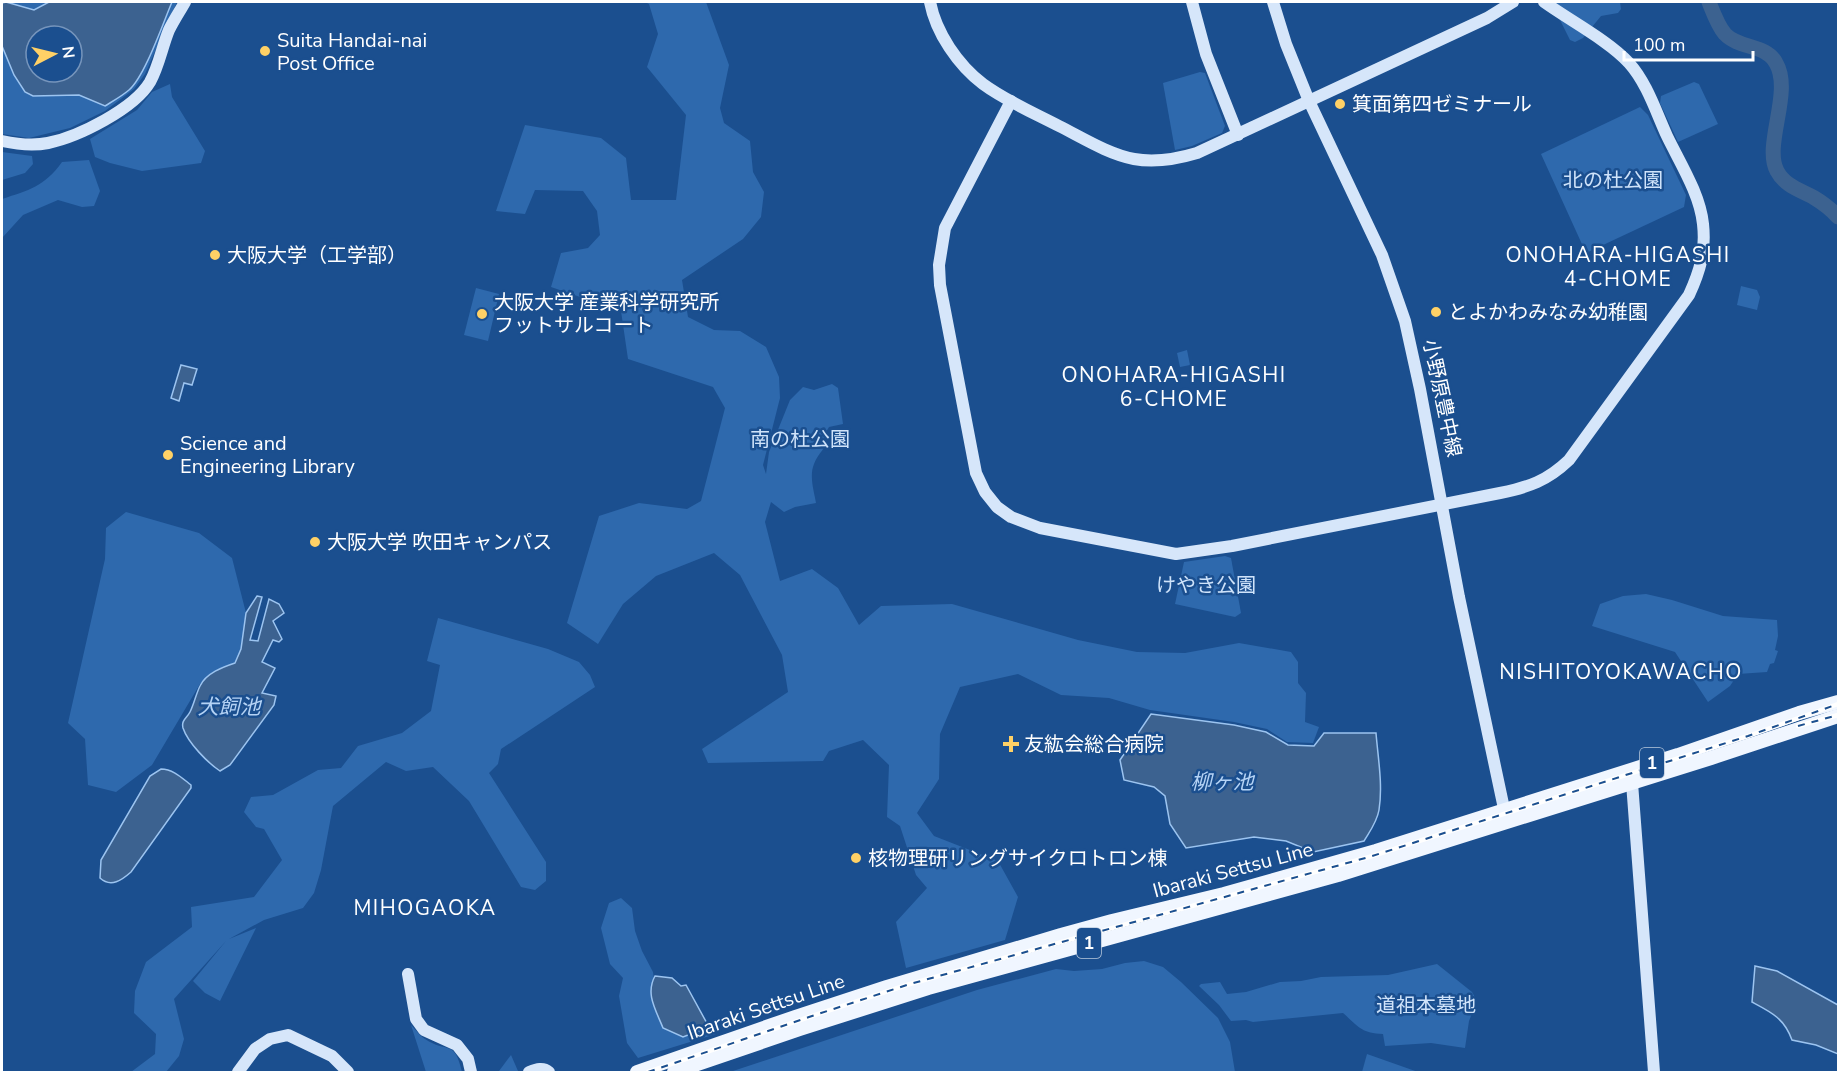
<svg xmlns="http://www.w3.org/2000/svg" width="1840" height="1074" font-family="'Nunito Sans','Noto Sans JP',sans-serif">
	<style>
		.green { fill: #2e69ad; fill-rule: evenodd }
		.water { fill: #3c6290; stroke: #9cc4f0; stroke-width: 1.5; fill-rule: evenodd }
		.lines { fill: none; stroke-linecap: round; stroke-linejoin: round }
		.river { stroke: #3c6290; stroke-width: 15 }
		.secondary { stroke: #d6e6fa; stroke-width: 12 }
		.primary { stroke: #f0f6ff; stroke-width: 14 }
		.rail-casing { stroke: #fff; stroke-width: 4.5 }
		.rail { stroke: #1b4f8f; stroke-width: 2; stroke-dasharray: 7; stroke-linecap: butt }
		.poi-dot { fill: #ffd166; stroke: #1b4f8f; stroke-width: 2 }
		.labels { text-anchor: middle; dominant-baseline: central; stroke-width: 5; stroke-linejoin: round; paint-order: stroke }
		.shield { fill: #1b4f8f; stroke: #bbcadd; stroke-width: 1.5 }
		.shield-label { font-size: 18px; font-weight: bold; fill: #fff }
		.poi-label { font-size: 20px; fill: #fff; stroke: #1b4f8f; text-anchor: start }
		.park-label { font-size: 20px; fill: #cfe3fa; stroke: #1b4f8f }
		.street-label { font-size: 20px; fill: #fff; stroke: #1b4f8f }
		.neighbourhood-label { font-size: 21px; letter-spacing: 1.5px; fill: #fff; stroke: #1b4f8f }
		.water-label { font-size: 21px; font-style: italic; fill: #b5d3f5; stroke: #1b4f8f }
	</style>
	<rect width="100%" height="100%" fill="#1b4f8f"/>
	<g class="green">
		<path d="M2,2H177L145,74L134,89L105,111L70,128L29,138L2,134ZM36,36H72V72H36Z"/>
		<path d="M645,2H706L729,65L720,108L724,123L750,141L753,172L764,192L761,217L743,239L682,280L688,317L714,330L740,331L766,347L779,377L780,398L763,465L766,474L769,452L790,400L803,387L814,390L832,384L838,388L843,424L829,427L826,432C828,450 820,449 814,464C809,476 814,491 816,503L795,507L784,512L771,502L765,522L780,581L812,569L838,588L859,625L881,606L952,604L1078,640L1137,652L1185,653L1239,643L1291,652L1298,662V683L1306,693L1305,722L1319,727L1313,743L1287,742L1267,729L1234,722L1150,710L1109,698L1061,695L1018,674L960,687L940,734L939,779L917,813L934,836L998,861L1018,897L1005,940L906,968L896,922L927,888L916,875L900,826L887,817L889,765L863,740L829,751L823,761L708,763L702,749L788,692L782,655L740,575L714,553L656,576L623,604L598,644L567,623L599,516L639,503L687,509L701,501L725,408L713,387L628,359L621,311L551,287L561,253L588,248L600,235L597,211L583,191L535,190L525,214L496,211L525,125L601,138L626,158L631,200H676L686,115L647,67L658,34L649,4Z"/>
		<path d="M1551,2H1620L1621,9L1618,13L1601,16L1583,38L1575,42L1570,40Z"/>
		<path d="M1200,72L1205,73L1225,126L1222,133L1192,146L1175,150L1163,83Z"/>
		<path d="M1694,82L1699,84L1718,124L1678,142L1660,103L1661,96Z"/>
		<path d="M170,84L172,97L205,151L201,163L142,171L110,163L95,157L90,139L137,110L152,92Z"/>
		<path d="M1640,107L1648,115L1686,195L1684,207L1586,253L1541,154Z"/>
		<path d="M2,152L32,156L33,164L25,173L2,180Z"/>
		<path d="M89,160L100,191L94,206L82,207L58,200L23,215L2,238V199C29,190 44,187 62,162Z"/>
		<path d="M1741,286L1757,290L1760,297L1757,310L1737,305Z"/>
		<path d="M476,288L499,294L488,341L464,335Z"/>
		<path d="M1187,350L1190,365L1180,367L1177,353Z"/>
		<path d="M126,512L199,533L232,558L246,613L241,649L235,663L211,673L200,684L152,765L116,792L88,785L85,739L68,723L105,559L106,528Z"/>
		<path d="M1225,556L1231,558L1241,613L1235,617L1175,604L1184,562Z"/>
		<path d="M1646,594L1672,600L1723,616L1777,620L1778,636L1775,650L1778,651L1774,663L1770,664L1767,672L1738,674L1730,686L1708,702L1675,652L1592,626L1600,604L1623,596Z"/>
		<path d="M438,618L548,649L579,662L590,675L595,687L501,749L498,764L489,773L546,862V881L535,890L521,887L469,801L433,767L406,771L386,762L333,806L321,870L314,893L303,908L264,920L229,939L256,928L220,1001L205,993L193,981L226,941L174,999L184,1039L179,1056L166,1072H131L155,1054L156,1034L134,1013L135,991L146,962L192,927L191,907L254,897L282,860L264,829L256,827L244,812L251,797L273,795L318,770L341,768L358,746L402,733L431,711L440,665L427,661Z"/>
		<path d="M621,898L632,908L635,931L642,951L653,972L656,993L716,1034L638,1058L627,1043L619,996L623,978L610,964L601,928L609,903Z"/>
		<path d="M1144,961L1163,967L1181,982L1218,1018L1230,1042L1235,1072H730L977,990L1056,969L1074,971L1102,969L1125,963Z"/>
		<path d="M1437,964L1472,992L1477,1001L1469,1021L1465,1048L1431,1043L1385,1046L1383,1034C1361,1033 1359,1027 1343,1013L1253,1022L1246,1020L1231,1021L1219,1005L1199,986L1201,984L1220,982L1227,994L1246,992L1280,982L1301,981L1321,977L1388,975Z"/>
		<path d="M411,1025C416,1030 420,1036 425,1039C447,1054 454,1038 462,1072H426Z"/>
		<path d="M1367,1054L1418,1072H1362Z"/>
		<path d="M511,1055L518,1071L515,1072H500L499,1071Z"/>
	</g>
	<g class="water">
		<path d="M6,2L34,10L49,2H172C163,23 145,76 129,90C122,96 113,101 105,106L79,95L33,96L25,92L14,75L2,46V3ZM36,36H72V72H36Z"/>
		<path d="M181,365L197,369L192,385L184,383L179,401L171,398Z"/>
		<path d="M257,596L262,597L250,640L258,641L269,599L279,604L284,613L273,621L282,639L279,642L273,640L262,662L275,668L262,693L276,696L274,705L230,765L220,771C208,763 188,743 183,728C181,720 187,718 190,712C194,704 196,694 200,686C206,673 223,667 235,663L241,649L246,613Z"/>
		<path d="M1151,714L1234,725L1266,732L1288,745L1314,746L1324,733H1376C1378,758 1383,785 1379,810C1377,822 1370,831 1364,841L1313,852L1286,841L1254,837L1186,848L1170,824L1165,796L1154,787L1124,780L1120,760Z"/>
		<path d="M161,769C173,769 182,778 191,785V788L131,872C122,880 111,888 100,878L101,860L150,776Z"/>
		<path d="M1755,966L1777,971L1838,1005V1054L1816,1045L1792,1040C1784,1018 1771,1012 1752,1002Z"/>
		<path d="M655,976L672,978L681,986L686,985L709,1027L683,1037L663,1028C656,1010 645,994 655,976Z"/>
	</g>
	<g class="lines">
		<path class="river" d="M1709,2C1713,12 1718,26 1725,34C1739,49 1766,44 1776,63C1793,92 1763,145 1777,171C1785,186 1800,190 1813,197C1823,203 1831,209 1838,217"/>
		<g class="secondary">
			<path d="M930,2C936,33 958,65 983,84C1006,101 1034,113 1059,126C1083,138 1108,154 1134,159C1156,163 1177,159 1197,153L1487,18L1513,2"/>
			<path d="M1192,2L1206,54L1238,135"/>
			<path d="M1273,2L1286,44L1309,101L1382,255L1405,321L1420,389L1459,597L1506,818"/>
			<path d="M1011,101L945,228L939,265L940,285L976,473L985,492L997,507L1011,517L1040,528L1176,554L1232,546L1500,493C1529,487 1547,481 1569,460L1689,295C1700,271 1706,251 1703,224C1700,194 1680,163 1667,136C1656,112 1647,83 1629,63C1609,41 1569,20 1544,2"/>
			<path d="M2,141C16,144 33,146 48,143C78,137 134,109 150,82C159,66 162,47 169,30C174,20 180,11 185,2"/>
			<path d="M1632,783L1654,1072"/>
			<path d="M408,974L416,1019L424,1030L457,1045L468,1059L471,1072"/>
			<path d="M238,1072L255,1049L270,1039L288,1035L332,1056L348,1072"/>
			<path d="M529,1072C537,1069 543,1067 549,1072"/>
		</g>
		<g class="primary">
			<path d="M637,1072L795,1017L887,987L1061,935L1112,921L1224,894L1376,851L1678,755L1799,713L1838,702"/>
			<path d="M674,1072L800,1029L928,988L1338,875L1711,758L1838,716"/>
		</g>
		<defs>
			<g id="rail">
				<path d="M1798,726L1838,715"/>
				<path d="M648,1072L809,1017L910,984L1369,857L1748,736L1838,704"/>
			</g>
		</defs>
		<use href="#rail" class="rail-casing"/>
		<use href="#rail" class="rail"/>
	</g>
	<g class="poi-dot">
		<circle cx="265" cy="51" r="6"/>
		<circle cx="1340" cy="104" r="6"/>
		<circle cx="215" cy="255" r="6"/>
		<circle cx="1436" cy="312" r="6"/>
		<circle cx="482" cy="314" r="6"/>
		<circle cx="168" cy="455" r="6"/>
		<circle cx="315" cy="542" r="6"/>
		<path d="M1008 735h6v6h6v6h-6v6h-6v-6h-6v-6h6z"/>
		<circle cx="856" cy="858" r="6"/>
	</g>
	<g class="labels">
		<g class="shield">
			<rect x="1640" y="748" width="24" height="30" rx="4.5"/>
			<rect x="1077" y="928" width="24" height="30" rx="4.5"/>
		</g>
		<g class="shield-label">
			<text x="1652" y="763">1</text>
			<text x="1089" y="943">1</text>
		</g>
		<g class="poi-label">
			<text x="277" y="40">Suita Handai-nai<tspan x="277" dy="23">Post Office</tspan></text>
			<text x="1352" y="104">箕面第四ゼミナール</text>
			<text x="227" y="255">大阪大学（工学部）</text>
			<text x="494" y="302">大阪大学 産業科学研究所<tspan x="494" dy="23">フットサルコート</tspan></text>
			<text x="1448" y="312">とよかわみなみ幼稚園</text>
			<text x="180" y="443">Science and<tspan x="180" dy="23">Engineering Library</tspan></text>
			<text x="327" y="542">大阪大学 吹田キャンパス</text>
			<text x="1024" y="744">友紘会総合病院</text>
			<text x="868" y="858">核物理研リングサイクロトロン棟</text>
		</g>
		<g class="park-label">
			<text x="1613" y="180">北の杜公園</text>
			<text x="800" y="439">南の杜公園</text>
			<text x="1206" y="585">けやき公園</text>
			<text x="1426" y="1005">道祖本墓地</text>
		</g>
		<g class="street-label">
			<text transform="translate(1442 398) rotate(78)">小野原豊中線</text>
			<text transform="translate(1233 870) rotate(-15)">Ibaraki Settsu Line</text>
			<text transform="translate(766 1007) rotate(-19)">Ibaraki Settsu Line</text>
		</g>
		<g class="neighbourhood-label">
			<text x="1618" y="255">ONOHARA-HIGASHI<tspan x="1618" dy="24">4-CHOME</tspan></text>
			<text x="1174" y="375">ONOHARA-HIGASHI<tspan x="1174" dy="24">6-CHOME</tspan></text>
			<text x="1621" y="672">NISHITOYOKAWACHO</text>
			<text x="425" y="908">MIHOGAOKA</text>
		</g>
		<g class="water-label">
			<text x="229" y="707">犬飼池</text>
			<text x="1222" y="782">柳ヶ池</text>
		</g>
	</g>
	<rect width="1840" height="1074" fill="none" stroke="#ffffff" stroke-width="6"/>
	<g transform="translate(54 54) rotate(83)"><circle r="28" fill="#1b4f8f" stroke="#7695bc" stroke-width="1.5"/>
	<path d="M0-4.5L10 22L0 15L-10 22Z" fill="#ffd166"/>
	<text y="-9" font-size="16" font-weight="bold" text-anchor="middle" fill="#ffffff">N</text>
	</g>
	<path d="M1624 51v9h129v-9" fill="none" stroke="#ffffff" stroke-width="3"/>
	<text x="1633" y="51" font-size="18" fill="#ffffff" stroke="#1b4f8f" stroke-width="4.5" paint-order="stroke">100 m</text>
</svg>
